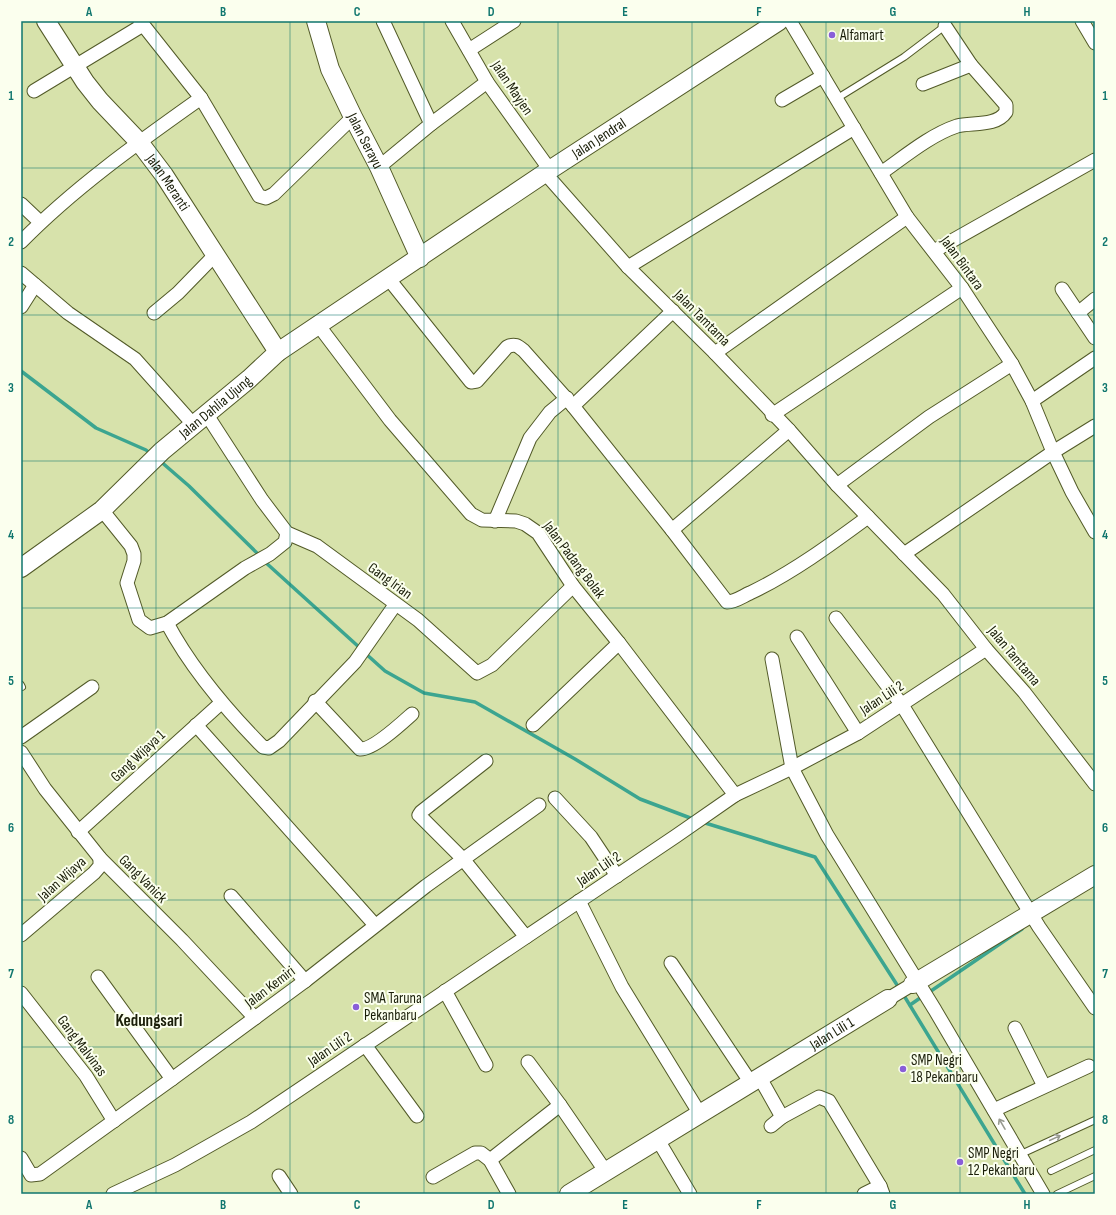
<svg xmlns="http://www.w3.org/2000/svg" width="1116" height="1215" font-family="'Sofia Sans Condensed',sans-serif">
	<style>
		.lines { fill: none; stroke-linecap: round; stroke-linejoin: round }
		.stream { stroke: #3ca590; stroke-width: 3.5 }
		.lane-casing { stroke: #525a28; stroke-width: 8 }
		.street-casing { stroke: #525a28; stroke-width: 15 }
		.secondary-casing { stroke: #525a28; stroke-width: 20 }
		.lane { stroke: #fff; stroke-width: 6 }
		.street { stroke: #fff; stroke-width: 13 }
		.secondary { stroke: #fff; stroke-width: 18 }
		.oneway { stroke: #989a90 }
		.grid { fill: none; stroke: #0f766e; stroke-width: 1; stroke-opacity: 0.55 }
		.poi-dot { fill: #895ed8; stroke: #fbffee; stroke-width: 1.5 }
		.labels { text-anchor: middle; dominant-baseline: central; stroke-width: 4; stroke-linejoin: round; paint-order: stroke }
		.poi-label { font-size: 15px; fill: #1a1e09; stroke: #fbffee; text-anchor: start }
		.street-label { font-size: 15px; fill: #1a1e09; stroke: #fbffee }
		.quarter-label { font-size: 17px; font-weight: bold; fill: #1a1e09; stroke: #fbffee }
		.neatline { fill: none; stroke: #0f766e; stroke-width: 1.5 }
		.grid-label { font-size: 13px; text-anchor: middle; font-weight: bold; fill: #0f766e }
	</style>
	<rect width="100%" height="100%" fill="#d7e2ab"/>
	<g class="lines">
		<g class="stream">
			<path d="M21,371L96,428L146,450L151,454"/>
			<path d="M159,460L189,486L260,556"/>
			<path d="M264,561L360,648"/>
			<path d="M365,653L385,671L424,693L475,702L575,759L640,799L693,819"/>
			<path d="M702,822L815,857L899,988"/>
			<path d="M928,993L1022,929"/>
			<path d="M903,994L1025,1194"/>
			<path d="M910,1005L923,996"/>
		</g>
		<defs>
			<g id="lane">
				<path d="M836,99L904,57L945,26"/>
				<path d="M21,685L22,687"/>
				<path d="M1019,1155L1095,1120"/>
				<path d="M1051,1171L1095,1150"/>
				<path d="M1057,1194L1095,1176"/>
			</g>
			<g id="street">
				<path d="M140,21L201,98L259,196L266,198L274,194L353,117"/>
				<path d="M383,21L431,124"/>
				<path d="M452,21L487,82L550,170"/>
				<path d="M790,21L907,217L962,288L1012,364L1032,401L1053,452L1072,492L1095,532"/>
				<path d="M1082,21L1095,43"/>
				<path d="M469,50L514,21"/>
				<path d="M923,84L971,65"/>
				<path d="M34,91L143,25"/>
				<path d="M782,100L823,76"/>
				<path d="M379,167L431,124L487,82"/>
				<path d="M545,173L628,267L715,353L789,430L837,485L943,594L986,649L1024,692L1095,784"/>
				<path d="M881,173C904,157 930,135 957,126C972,122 996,127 1006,112V105L971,65L945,26"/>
				<path d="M21,204L40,222"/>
				<path d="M21,242C75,187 139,142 201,98"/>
				<path d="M934,251L1095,160"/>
				<path d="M628,267L854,128"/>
				<path d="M21,273L68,313L135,359L193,424"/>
				<path d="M388,278L471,382L477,381L507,347C515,343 518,346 524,351L573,406L672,530L727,602C735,602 743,596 750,593C792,573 830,545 868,517"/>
				<path d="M1062,289L1095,338"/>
				<path d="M21,307L35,285"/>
				<path d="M154,313L178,293L215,255"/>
				<path d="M1078,313L1095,299"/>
				<path d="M319,326L390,420L471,514L482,520L516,521L525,524L538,533L573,586L619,643L735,795"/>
				<path d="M715,353L907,217"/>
				<path d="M1032,401L1095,358"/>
				<path d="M573,406L673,311"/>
				<path d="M207,415L262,500L287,533L317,546L418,620L477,673L492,665L573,586"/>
				<path d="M772,415L962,288"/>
				<path d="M837,485L929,417L1012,364"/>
				<path d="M102,510L131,546L134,554V561L127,583L139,620L150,628L167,623L245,568L270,554L285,542L287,533"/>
				<path d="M495,521L530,438L550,412L567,398"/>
				<path d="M672,530L789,430"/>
				<path d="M904,554L1053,452L1095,426"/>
				<path d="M836,618L902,705L1039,927L1095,1008"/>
				<path d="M167,623C191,668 224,707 259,743L263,747L269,748L279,741L355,662L395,605"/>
				<path d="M797,637L858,733"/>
				<path d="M772,659L792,768L827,835L935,1010L1043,1194"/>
				<path d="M315,701L360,749C373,750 402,723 412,714"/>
				<path d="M196,725L375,925"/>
				<path d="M533,725L619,643"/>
				<path d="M21,737L92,687"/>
				<path d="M21,752L45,789L100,858L182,940L255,1018"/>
				<path d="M486,761L421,812L419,815L463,859L526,937"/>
				<path d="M555,798L591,837L617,876"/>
				<path d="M78,832L221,703"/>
				<path d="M231,896L305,981"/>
				<path d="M579,901L622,987L700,1114"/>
				<path d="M21,935L94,873L100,866V858"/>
				<path d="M671,963L751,1083"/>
				<path d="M98,977L172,1079"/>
				<path d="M445,991L486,1065"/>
				<path d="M21,993L86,1076L114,1121"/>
				<path d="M888,999L913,984"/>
				<path d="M1015,1028L1044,1086"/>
				<path d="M365,1045L417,1116"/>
				<path d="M528,1062L560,1105"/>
				<path d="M760,1078L782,1117"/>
				<path d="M994,1110L1089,1066"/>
				<path d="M771,1126L782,1117L819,1097L829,1101L880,1186"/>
				<path d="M658,1140L690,1194"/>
				<path d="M21,1158L31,1175L40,1174L172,1079L305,981L426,886L539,805"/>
				<path d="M490,1160L560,1105L606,1172"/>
				<path d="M279,1176L291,1194"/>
				<path d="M433,1177L475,1153H481L490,1160L509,1194"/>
				<path d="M113,1194L175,1165L251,1122L676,836L735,795L792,768L858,733L986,649"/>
				<path d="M864,1194L880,1186L883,1194"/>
			</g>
			<g id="secondary">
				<path id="s1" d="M46,21L85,82L100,101L139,142L164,175L278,352"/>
				<path id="s2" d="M316,21L330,69L353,117L379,167L420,258"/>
				<path id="s3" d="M21,568L102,510L162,451L249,379L278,352L545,173L779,21"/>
				<path d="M913,984L1095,875"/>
				<path id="s4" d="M569,1194L888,999"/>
			</g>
		</defs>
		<use href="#lane" class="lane-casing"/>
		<use href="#street" class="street-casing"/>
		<use href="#secondary" class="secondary-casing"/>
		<use href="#lane" class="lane"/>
		<use href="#street" class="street"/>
		<use href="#secondary" class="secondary"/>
	</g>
	<defs><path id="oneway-shaft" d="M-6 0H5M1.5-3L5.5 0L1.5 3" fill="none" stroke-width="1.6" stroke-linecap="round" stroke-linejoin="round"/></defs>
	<g class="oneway">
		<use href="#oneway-shaft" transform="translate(1002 1124) rotate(-120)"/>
		<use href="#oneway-shaft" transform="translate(1055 1138) rotate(-25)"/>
	</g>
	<path class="grid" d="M156,21V1194M290,21V1194M424,21V1194M558,21V1194M692,21V1194M826,21V1194M960,21V1194M21,168H1095M21,315H1095M21,461H1095M21,608H1095M21,754H1095M21,900H1095M21,1047H1095"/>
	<g class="poi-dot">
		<circle cx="832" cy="35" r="4"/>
		<circle cx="356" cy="1007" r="4"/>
		<circle cx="903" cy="1069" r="4"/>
		<circle cx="960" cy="1162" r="4"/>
	</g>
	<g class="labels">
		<g class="poi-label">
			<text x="840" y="35">Alfamart</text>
			<text x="364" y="998">SMA Taruna<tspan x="364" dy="17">Pekanbaru</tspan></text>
			<text x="911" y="1060">SMP Negri<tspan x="911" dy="17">18 Pekanbaru</tspan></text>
			<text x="968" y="1153">SMP Negri<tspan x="968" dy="17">12 Pekanbaru</tspan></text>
		</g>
		<g class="street-label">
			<text transform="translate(512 88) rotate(56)">Jalan Mayjen</text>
			<text stroke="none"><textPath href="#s3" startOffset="722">Jalan Jendral</textPath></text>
			<text stroke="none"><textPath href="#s2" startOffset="130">Jalan Serayu</textPath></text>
			<text stroke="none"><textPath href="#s1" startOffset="203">Jalan Meranti</textPath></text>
			<text transform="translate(962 263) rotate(54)">Jalan Bintara</text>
			<text transform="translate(702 318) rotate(45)">Jalan Tamtama</text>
			<text stroke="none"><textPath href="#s3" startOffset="253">Jalan Dahlia Ujung</textPath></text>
			<text transform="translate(574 560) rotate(53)">Jalan Padang Bolak</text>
			<text transform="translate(390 581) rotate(36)">Gang Irian</text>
			<text transform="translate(1014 656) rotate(50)">Jalan Tamtama</text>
			<text transform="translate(882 698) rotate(-33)">Jalan Lili 2</text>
			<text transform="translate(138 756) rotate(-43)">Gang Wijaya 1</text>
			<text transform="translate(599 869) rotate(-34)">Jalan Lili 2</text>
			<text transform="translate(62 879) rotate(-42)">Jalan Wijaya</text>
			<text transform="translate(143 879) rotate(45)">Gang Vanick</text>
			<text transform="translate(270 987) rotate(-37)">Jalan Kemiri</text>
			<text stroke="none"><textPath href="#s4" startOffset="308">Jalan Lili 1</textPath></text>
			<text transform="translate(82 1046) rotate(53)">Gang Malvinas</text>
			<text transform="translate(330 1049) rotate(-34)">Jalan Lili 2</text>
		</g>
		<g class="quarter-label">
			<text x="149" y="1021">Kedungsari</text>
		</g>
	</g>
	<rect width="1116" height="1215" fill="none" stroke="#fbffee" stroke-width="44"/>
	<rect x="22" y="22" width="1072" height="1171" class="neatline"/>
	<g class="grid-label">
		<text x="89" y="16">A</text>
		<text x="223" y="16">B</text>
		<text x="357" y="16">C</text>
		<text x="491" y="16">D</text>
		<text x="625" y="16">E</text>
		<text x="759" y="16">F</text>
		<text x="893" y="16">G</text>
		<text x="1027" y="16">H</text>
		<text x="11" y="100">1</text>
		<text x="1105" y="100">1</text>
		<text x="11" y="246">2</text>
		<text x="1105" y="246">2</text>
		<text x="11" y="392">3</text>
		<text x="1105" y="392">3</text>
		<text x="11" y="539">4</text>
		<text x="1105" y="539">4</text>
		<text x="11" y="685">5</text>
		<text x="1105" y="685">5</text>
		<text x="11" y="832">6</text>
		<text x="1105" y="832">6</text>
		<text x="11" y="978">7</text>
		<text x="1105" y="978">7</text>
		<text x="11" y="1124">8</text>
		<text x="1105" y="1124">8</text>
		<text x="89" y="1209">A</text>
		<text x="223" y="1209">B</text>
		<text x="357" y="1209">C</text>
		<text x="491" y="1209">D</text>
		<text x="625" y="1209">E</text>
		<text x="759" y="1209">F</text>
		<text x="893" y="1209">G</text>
		<text x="1027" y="1209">H</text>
	</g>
</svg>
